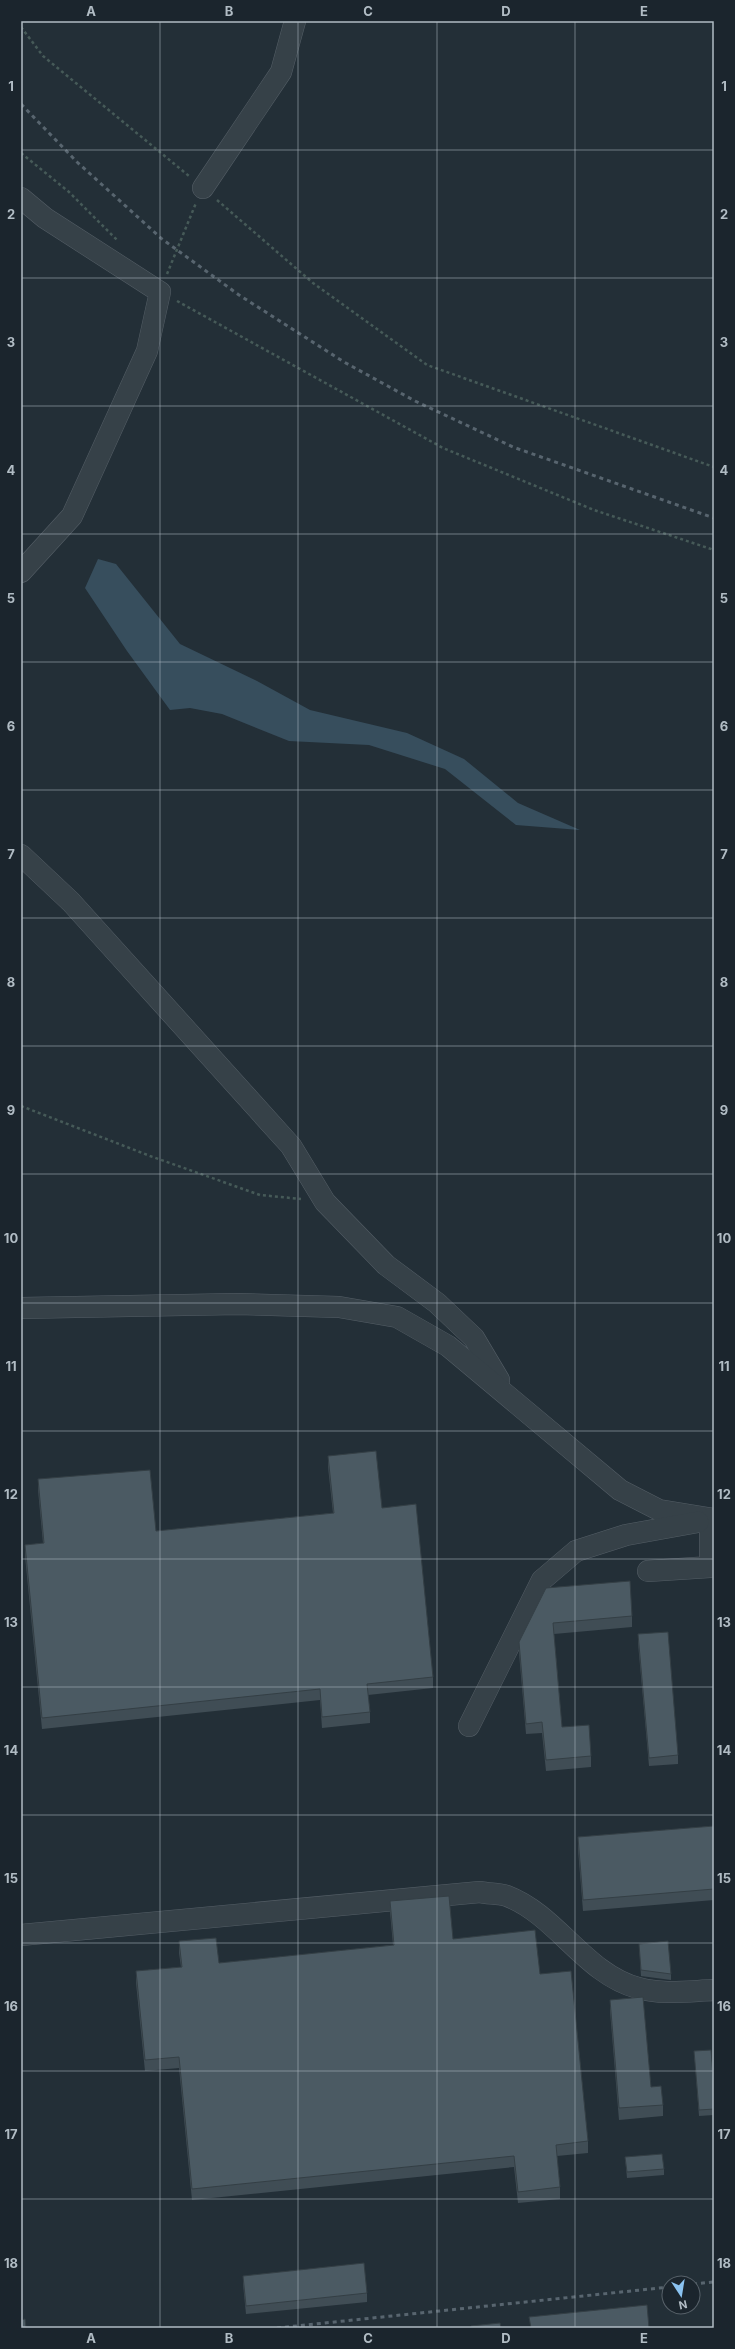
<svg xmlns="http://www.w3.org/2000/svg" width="735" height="2349" font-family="Inter,sans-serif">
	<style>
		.water { fill: #374e5d }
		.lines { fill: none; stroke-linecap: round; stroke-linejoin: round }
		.minor-casing { stroke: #545e66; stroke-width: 22 }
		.path { stroke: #465a58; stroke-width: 2.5; stroke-dasharray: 3 3; stroke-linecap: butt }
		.minor { stroke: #364148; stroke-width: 21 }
		.rail { stroke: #58656f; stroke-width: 3; stroke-dasharray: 4 4; stroke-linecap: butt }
		.wall { fill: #404d55 }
		.building { fill: #4b5a63; stroke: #343f45 }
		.grid { fill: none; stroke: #b1bcc4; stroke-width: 1; stroke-opacity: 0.55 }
		.neatline { fill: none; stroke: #b1bcc4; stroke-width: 1.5 }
		.grid-label { font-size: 13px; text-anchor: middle; font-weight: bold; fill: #b1bcc4 }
	</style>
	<rect width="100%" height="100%" fill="#232f37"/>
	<path class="water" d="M98,559L116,564L180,644L257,681L310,710L407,733L464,759L518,803L580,830L516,825L445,769L369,745L289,741L222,714L190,708L170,710L127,651L85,588Z"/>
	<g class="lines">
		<defs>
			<g id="minor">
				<path d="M203,188L281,72L295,21"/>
				<path d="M21,198L45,218L160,292L147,351L72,516L21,572"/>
				<path d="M21,855L71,902L291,1146L325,1202L386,1265L437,1303L474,1338L499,1380"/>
				<path d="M21,1308L238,1304L339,1307L397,1317L448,1346L620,1490L659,1510L714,1519"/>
				<path d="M648,1571L710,1567V1519"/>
				<path d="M469,1726L542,1580L576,1551L626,1535L698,1522"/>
				<path d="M21,1935L480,1892C488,1894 499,1893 507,1896C557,1915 585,1974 638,1988C663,1995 689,1991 714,1990"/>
			</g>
		</defs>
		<use href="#minor" class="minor-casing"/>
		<g class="path">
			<path d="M21,27L43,56L189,176"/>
			<path d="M21,153L69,192L118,241"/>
			<path d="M217,200L313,283L427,365L714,467"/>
			<path d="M167,274L196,203"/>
			<path d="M177,301L443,448L594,510L714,550"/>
			<path d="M21,1106L150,1156L260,1195L301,1199"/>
		</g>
		<use href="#minor" class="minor"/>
		<g class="rail">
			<path d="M21,104L77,162L162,239L239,295L344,362L415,401L513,447L714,518"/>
			<path d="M693,2284L714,2282"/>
			<path d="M277,2328L669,2287"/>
		</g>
	</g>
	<g class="wall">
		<path d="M328,1456L382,1508L433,1677V1688L368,1695L370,1712V1723L322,1728L320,1700L42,1729L25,1556V1545L43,1543L38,1490V1479L156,1531L333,1513L328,1467Z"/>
		<path d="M546,1588L632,1616V1627L554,1634L562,1727L591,1756V1767L546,1771L542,1733L526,1734L519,1653V1642Z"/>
		<path d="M638,1634L678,1755V1764L649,1766L638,1643Z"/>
		<path d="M714,1826V1900L583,1911L578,1849V1837Z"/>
		<path d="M390,1901L453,1939L540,1974L588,2141V2153L557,2156L560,2187V2199L518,2203L514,2167L192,2200L179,2068L145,2071L136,1983V1971L181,1967L179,1953V1941L219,1963L393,1945L390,1912Z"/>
		<path d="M639,1944L671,1974V1980L641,1976Z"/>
		<path d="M610,2000L651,2087L663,2105V2116L619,2120L610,2011Z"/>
		<path d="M694,2051L714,2087V2115L699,2116Z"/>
		<path d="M625,2157L664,2169V2175L627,2178Z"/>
		<path d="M243,2276L367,2293V2302L246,2314L243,2284Z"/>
	</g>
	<g class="building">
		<path d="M376,1451L382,1508L416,1504L433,1677L367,1684L370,1712L322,1717L320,1689L42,1718L25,1545L44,1543L38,1479L150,1470L156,1531L334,1513L328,1456Z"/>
		<path d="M630,1581L632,1616L553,1623L562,1727L589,1725L591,1756L546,1760L542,1722L526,1724L519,1642L546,1588Z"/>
		<path d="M668,1632L678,1755L649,1758L638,1634Z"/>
		<path d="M714,1826V1889L583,1900L578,1837Z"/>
		<path d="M449,1896L453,1939L535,1930L540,1974L571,1971L588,2141L556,2145L560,2187L518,2192L514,2156L192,2189L179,2057L145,2060L136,1971L182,1967L179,1941L216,1938L219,1963L394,1945L390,1901Z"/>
		<path d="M668,1941L671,1974L641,1970L639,1944Z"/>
		<path d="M643,1997L651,2087L661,2086L663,2105L619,2108L610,2000Z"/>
		<path d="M711,2050L714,2087V2109L699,2110L694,2051Z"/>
		<path d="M662,2154L664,2169L627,2172L625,2157Z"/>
		<path d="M364,2263L367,2293L246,2306L243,2276Z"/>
		<path d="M647,2305L649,2328H531L529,2317Z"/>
		<path d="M25,2319L26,2328H21V2320Z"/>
		<path d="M500,2323L501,2328H471V2326Z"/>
	</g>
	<path class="grid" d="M160,21V2328M298,21V2328M437,21V2328M575,21V2328M21,150H714M21,278H714M21,406H714M21,534H714M21,662H714M21,790H714M21,918H714M21,1046H714M21,1174H714M21,1303H714M21,1431H714M21,1559H714M21,1687H714M21,1815H714M21,1943H714M21,2071H714M21,2199H714"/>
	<rect width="735" height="2349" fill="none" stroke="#1b252d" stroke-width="44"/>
	<g transform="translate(681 2295) rotate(168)"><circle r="19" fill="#1b252d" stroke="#576169"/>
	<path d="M0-3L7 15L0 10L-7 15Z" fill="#8ac2f0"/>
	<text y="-6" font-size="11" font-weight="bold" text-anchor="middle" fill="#b1bcc4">N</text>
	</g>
	<rect x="22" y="22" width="691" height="2305" class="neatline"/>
	<g class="grid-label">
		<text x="91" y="16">A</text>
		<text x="229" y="16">B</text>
		<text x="368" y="16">C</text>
		<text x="506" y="16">D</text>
		<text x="644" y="16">E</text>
		<text x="11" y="91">1</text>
		<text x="724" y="91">1</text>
		<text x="11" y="219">2</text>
		<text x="724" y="219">2</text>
		<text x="11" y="347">3</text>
		<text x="724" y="347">3</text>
		<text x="11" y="475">4</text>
		<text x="724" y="475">4</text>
		<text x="11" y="603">5</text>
		<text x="724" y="603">5</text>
		<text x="11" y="731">6</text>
		<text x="724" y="731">6</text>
		<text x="11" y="859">7</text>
		<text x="724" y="859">7</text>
		<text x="11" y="987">8</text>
		<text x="724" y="987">8</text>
		<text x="11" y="1115">9</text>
		<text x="724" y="1115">9</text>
		<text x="11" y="1243">10</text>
		<text x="724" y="1243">10</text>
		<text x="11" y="1371">11</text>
		<text x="724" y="1371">11</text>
		<text x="11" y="1499">12</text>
		<text x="724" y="1499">12</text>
		<text x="11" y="1627">13</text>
		<text x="724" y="1627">13</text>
		<text x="11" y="1755">14</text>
		<text x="724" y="1755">14</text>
		<text x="11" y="1883">15</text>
		<text x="724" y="1883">15</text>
		<text x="11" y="2011">16</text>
		<text x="724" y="2011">16</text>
		<text x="11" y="2139">17</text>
		<text x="724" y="2139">17</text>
		<text x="11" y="2268">18</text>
		<text x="724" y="2268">18</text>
		<text x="91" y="2343">A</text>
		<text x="229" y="2343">B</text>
		<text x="368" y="2343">C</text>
		<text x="506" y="2343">D</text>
		<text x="644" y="2343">E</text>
	</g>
</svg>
